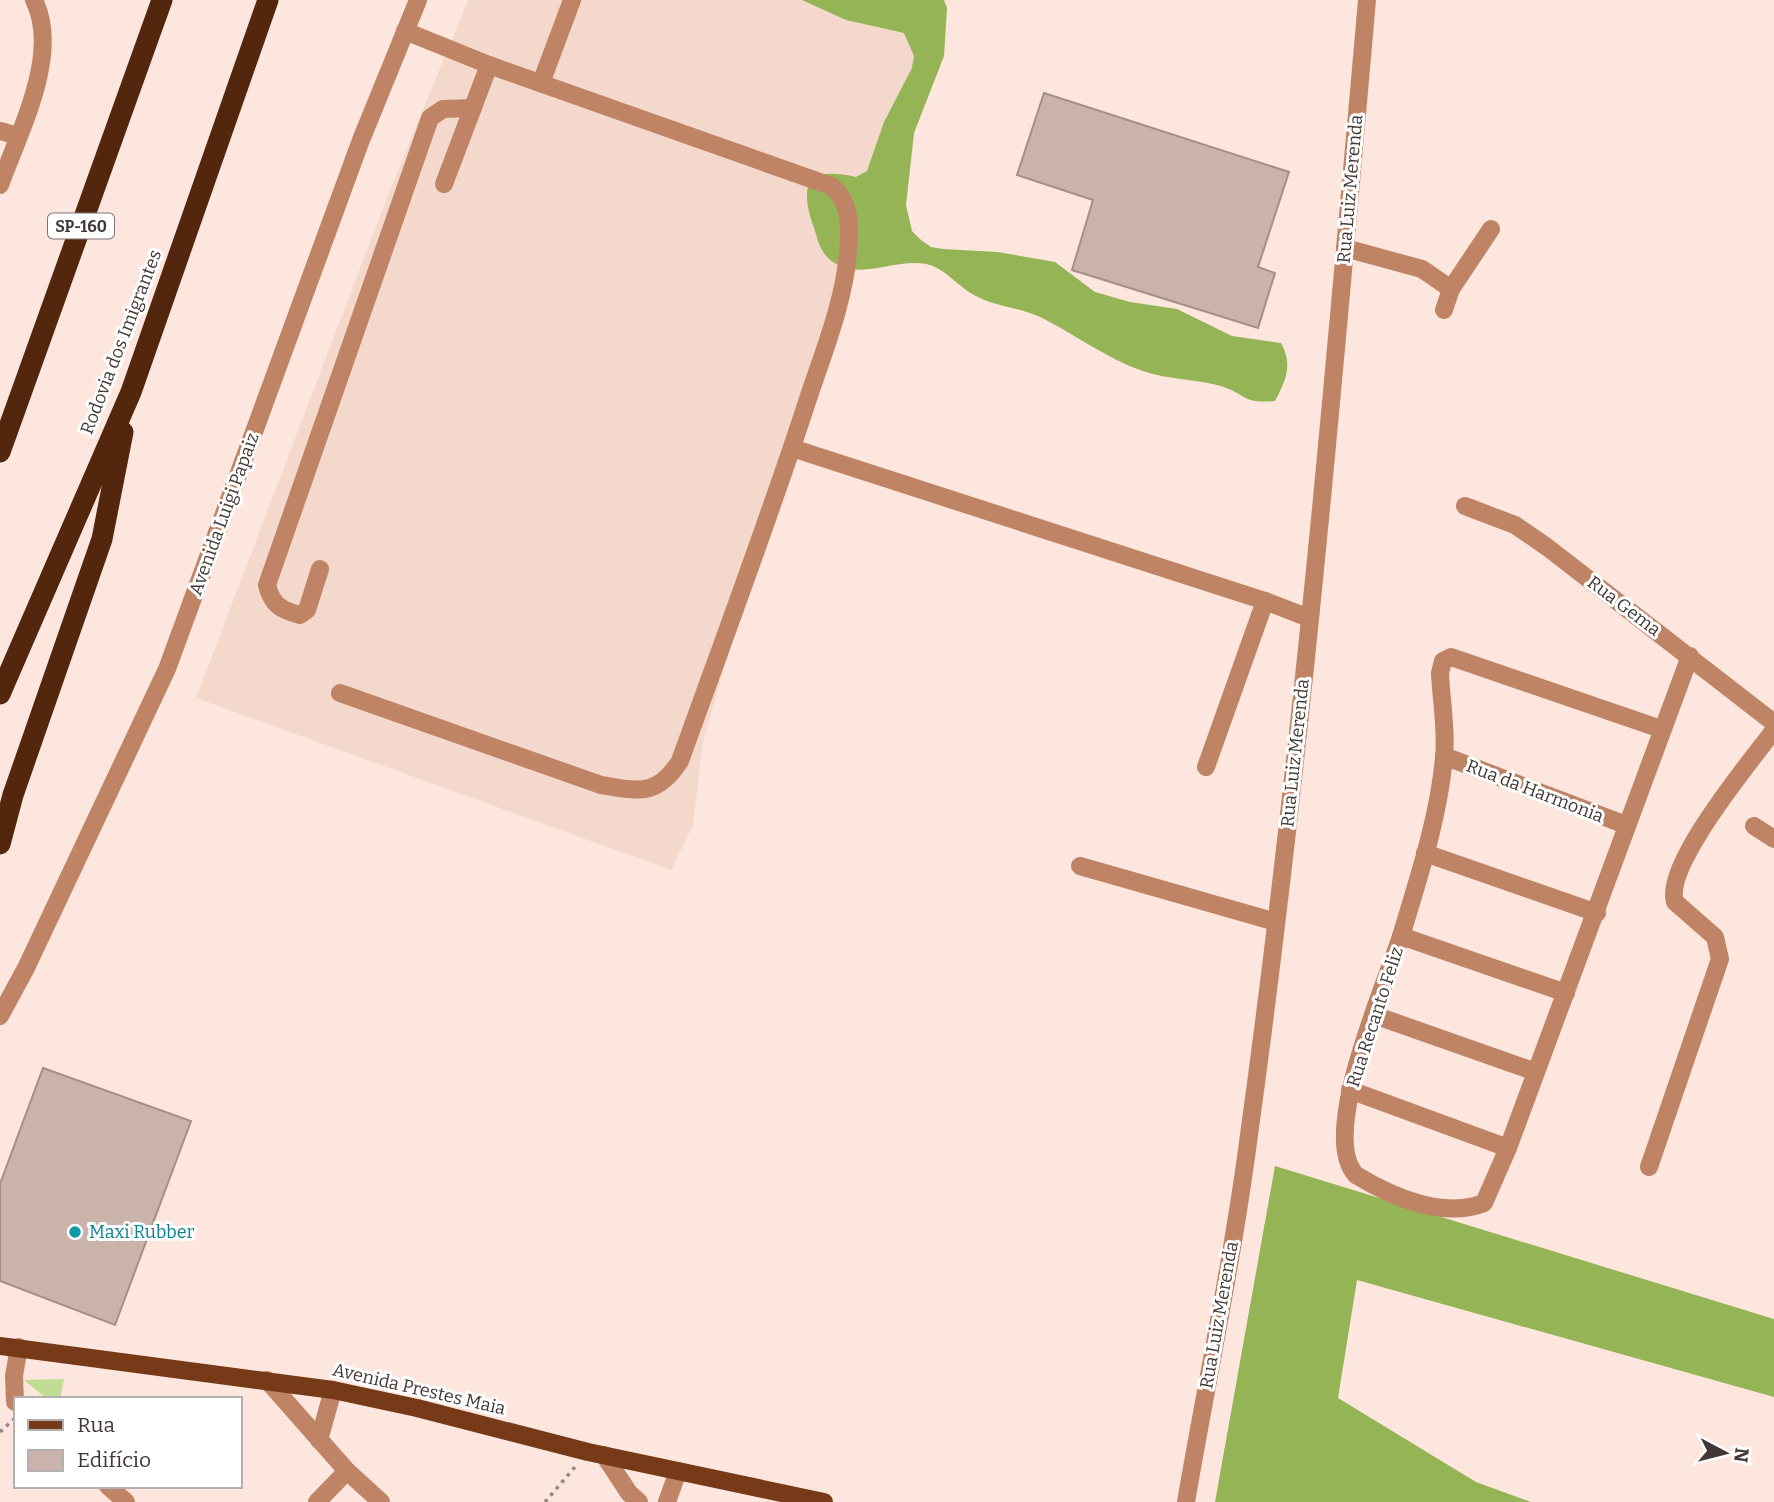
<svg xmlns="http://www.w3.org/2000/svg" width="1774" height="1502" font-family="Bitter,serif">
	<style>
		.built { fill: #f5d8cc }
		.green { fill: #c1dc93 }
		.forest { fill: #94b456 }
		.building { fill: #c9b3ab; stroke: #a59088; stroke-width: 2 }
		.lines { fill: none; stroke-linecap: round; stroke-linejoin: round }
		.path { stroke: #978781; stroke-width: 3.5; stroke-dasharray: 3.5 5; stroke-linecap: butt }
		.minor { stroke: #bf8466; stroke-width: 18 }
		.major { stroke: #763a18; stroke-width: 18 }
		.highway { stroke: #53260e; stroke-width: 21 }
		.culture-dot { fill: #0f9aa8; stroke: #fff; stroke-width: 2.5 }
		.labels { text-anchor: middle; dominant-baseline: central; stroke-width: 6; stroke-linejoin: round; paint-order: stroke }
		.shield { fill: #fff; stroke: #7b7472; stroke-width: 2 }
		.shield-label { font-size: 16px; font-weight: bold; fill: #423936 }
		.street-label { font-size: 18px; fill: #423936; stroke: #fff }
		.culture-label { font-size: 18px; fill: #0d838f; stroke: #fff; text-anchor: start }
	</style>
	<rect width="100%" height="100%" fill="#fde6dd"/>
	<path class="built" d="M468,0H910L933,7L864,227L838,339L752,573L703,741L693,825L671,870L196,698L388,195Z"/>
	<path class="green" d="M64,1379L60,1399H47L24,1380Z"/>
	<g class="forest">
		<path d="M802,0H944L947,8L944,56L914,133L906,205L912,231L921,240L931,247L943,249L998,252L1055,262L1095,292L1130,302L1177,309L1232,336L1281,343C1293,365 1286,380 1275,401C1242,404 1248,395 1221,386C1196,379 1169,380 1143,371C1107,359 1075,334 1040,317C1021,308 999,307 980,298C963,291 952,276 937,268C904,251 860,286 829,259C821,252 818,241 815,231C799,187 804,165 856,177L867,171L884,122L912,68L914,56L904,33L846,20Z"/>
		<path d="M1275,1166L1774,1319V1397L1357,1280L1338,1398L1476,1482L1531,1502H1215Z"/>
	</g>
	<g class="building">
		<path d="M1044,93L1289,172L1258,267L1275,273L1258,328L1072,270L1093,200L1017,175Z"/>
		<path d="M43,1068L191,1121L115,1325L0,1281V1184Z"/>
	</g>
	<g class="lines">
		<g class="path">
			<path d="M0,1432L14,1419"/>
			<path d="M545,1502L575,1467"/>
		</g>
		<g class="minor">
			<path d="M541,83L572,0"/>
			<path d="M0,131L18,136"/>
			<path d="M444,184L489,65"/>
			<path d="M0,185C19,132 61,54 34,0"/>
			<path d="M1345,248L1422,269L1451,289"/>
			<path d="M1444,310L1451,289L1491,229"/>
			<path d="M792,448L1265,601L1309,618"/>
			<path d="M1465,506L1515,525L1547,547L1774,723"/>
			<path d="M320,569L307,610L300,615C281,610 272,605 267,585L430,118L443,109L473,108"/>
			<path d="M340,693L601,785C639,791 657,797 680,761C722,644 766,527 805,408C821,358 843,307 848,254C850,230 852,202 831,186L489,65L405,31"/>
			<path d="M1661,729L1451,657L1443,661L1440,673C1441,700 1447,730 1444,757C1439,816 1419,876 1402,933C1387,982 1318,1135 1356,1175C1392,1197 1443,1219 1484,1203L1508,1148L1690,656"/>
			<path d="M1444,756L1626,825"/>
			<path d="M1206,767L1265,601"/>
			<path d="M1754,826L1774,839"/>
			<path d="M1425,853L1597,913"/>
			<path d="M1080,866L1276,922"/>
			<path d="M1401,936L1566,993"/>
			<path d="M1374,1015L1536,1072"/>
			<path d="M0,1016L26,968L167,669L361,140L418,0"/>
			<path d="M1350,1090L1508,1148"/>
			<path d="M1649,1167L1720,959L1715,937L1675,902C1663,866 1751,761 1774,730"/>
			<path d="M267,1380L347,1471L381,1502"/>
			<path d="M15,1402L14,1376L19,1347"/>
			<path d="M319,1440L333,1390"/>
			<path d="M604,1455L629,1493L639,1502"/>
			<path d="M108,1486L126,1502"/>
			<path d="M317,1502L347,1471"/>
			<path d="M667,1502L678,1471"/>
			<path d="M1186,1502C1207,1380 1233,1258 1249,1135C1301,758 1334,379 1367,0"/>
		</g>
		<path class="major" d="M0,1346L333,1390L417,1408L588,1452L824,1502"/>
		<g class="highway">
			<path d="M0,452L162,0"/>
			<path d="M0,694L131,392L268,0"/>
			<path d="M0,844L13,795L102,539L123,432"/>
		</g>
	</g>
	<circle class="culture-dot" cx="75" cy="1232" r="7"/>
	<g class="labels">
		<rect class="shield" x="48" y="213.5" width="66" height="25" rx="5"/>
		<g class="shield-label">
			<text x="81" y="226">SP-160</text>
		</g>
		<g class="street-label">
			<text transform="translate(1350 189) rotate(-85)">Rua Luiz Merenda</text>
			<text transform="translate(121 342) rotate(-69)">Rodovia dos Imigrantes</text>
			<text transform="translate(224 514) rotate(-70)">Avenida Luigi Papaiz</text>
			<text transform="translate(1624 606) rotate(37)">Rua Gema</text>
			<text transform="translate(1295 753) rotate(-84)">Rua Luiz Merenda</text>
			<text transform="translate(1535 791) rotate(21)">Rua da Harmonia</text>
			<text transform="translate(1375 1017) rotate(-72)">Rua Recanto Feliz</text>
			<text transform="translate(1219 1315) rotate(-80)">Rua Luiz Merenda</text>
			<text transform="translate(419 1389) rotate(13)">Avenida Prestes Maia</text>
		</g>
		<g class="culture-label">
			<text x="89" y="1232">Maxi Rubber</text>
		</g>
	</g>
	<rect x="14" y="1397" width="228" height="91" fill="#ffffff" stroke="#b3b0af" stroke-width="2"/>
	<rect x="28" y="1420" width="35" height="10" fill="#763a18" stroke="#b3b0af" stroke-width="2"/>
	<text x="77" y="1432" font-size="21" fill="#423936">Rua</text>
	<rect x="28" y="1450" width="35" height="21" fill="#c9b3ab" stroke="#b3b0af" stroke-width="2"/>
	<text x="77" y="1467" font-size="21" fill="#423936">Edifício</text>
	<g transform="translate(1725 1453) rotate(97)" stroke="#ffffff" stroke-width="5" paint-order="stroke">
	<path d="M0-5L12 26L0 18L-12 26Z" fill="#423936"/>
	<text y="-10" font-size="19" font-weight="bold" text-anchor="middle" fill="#423936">N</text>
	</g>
</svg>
